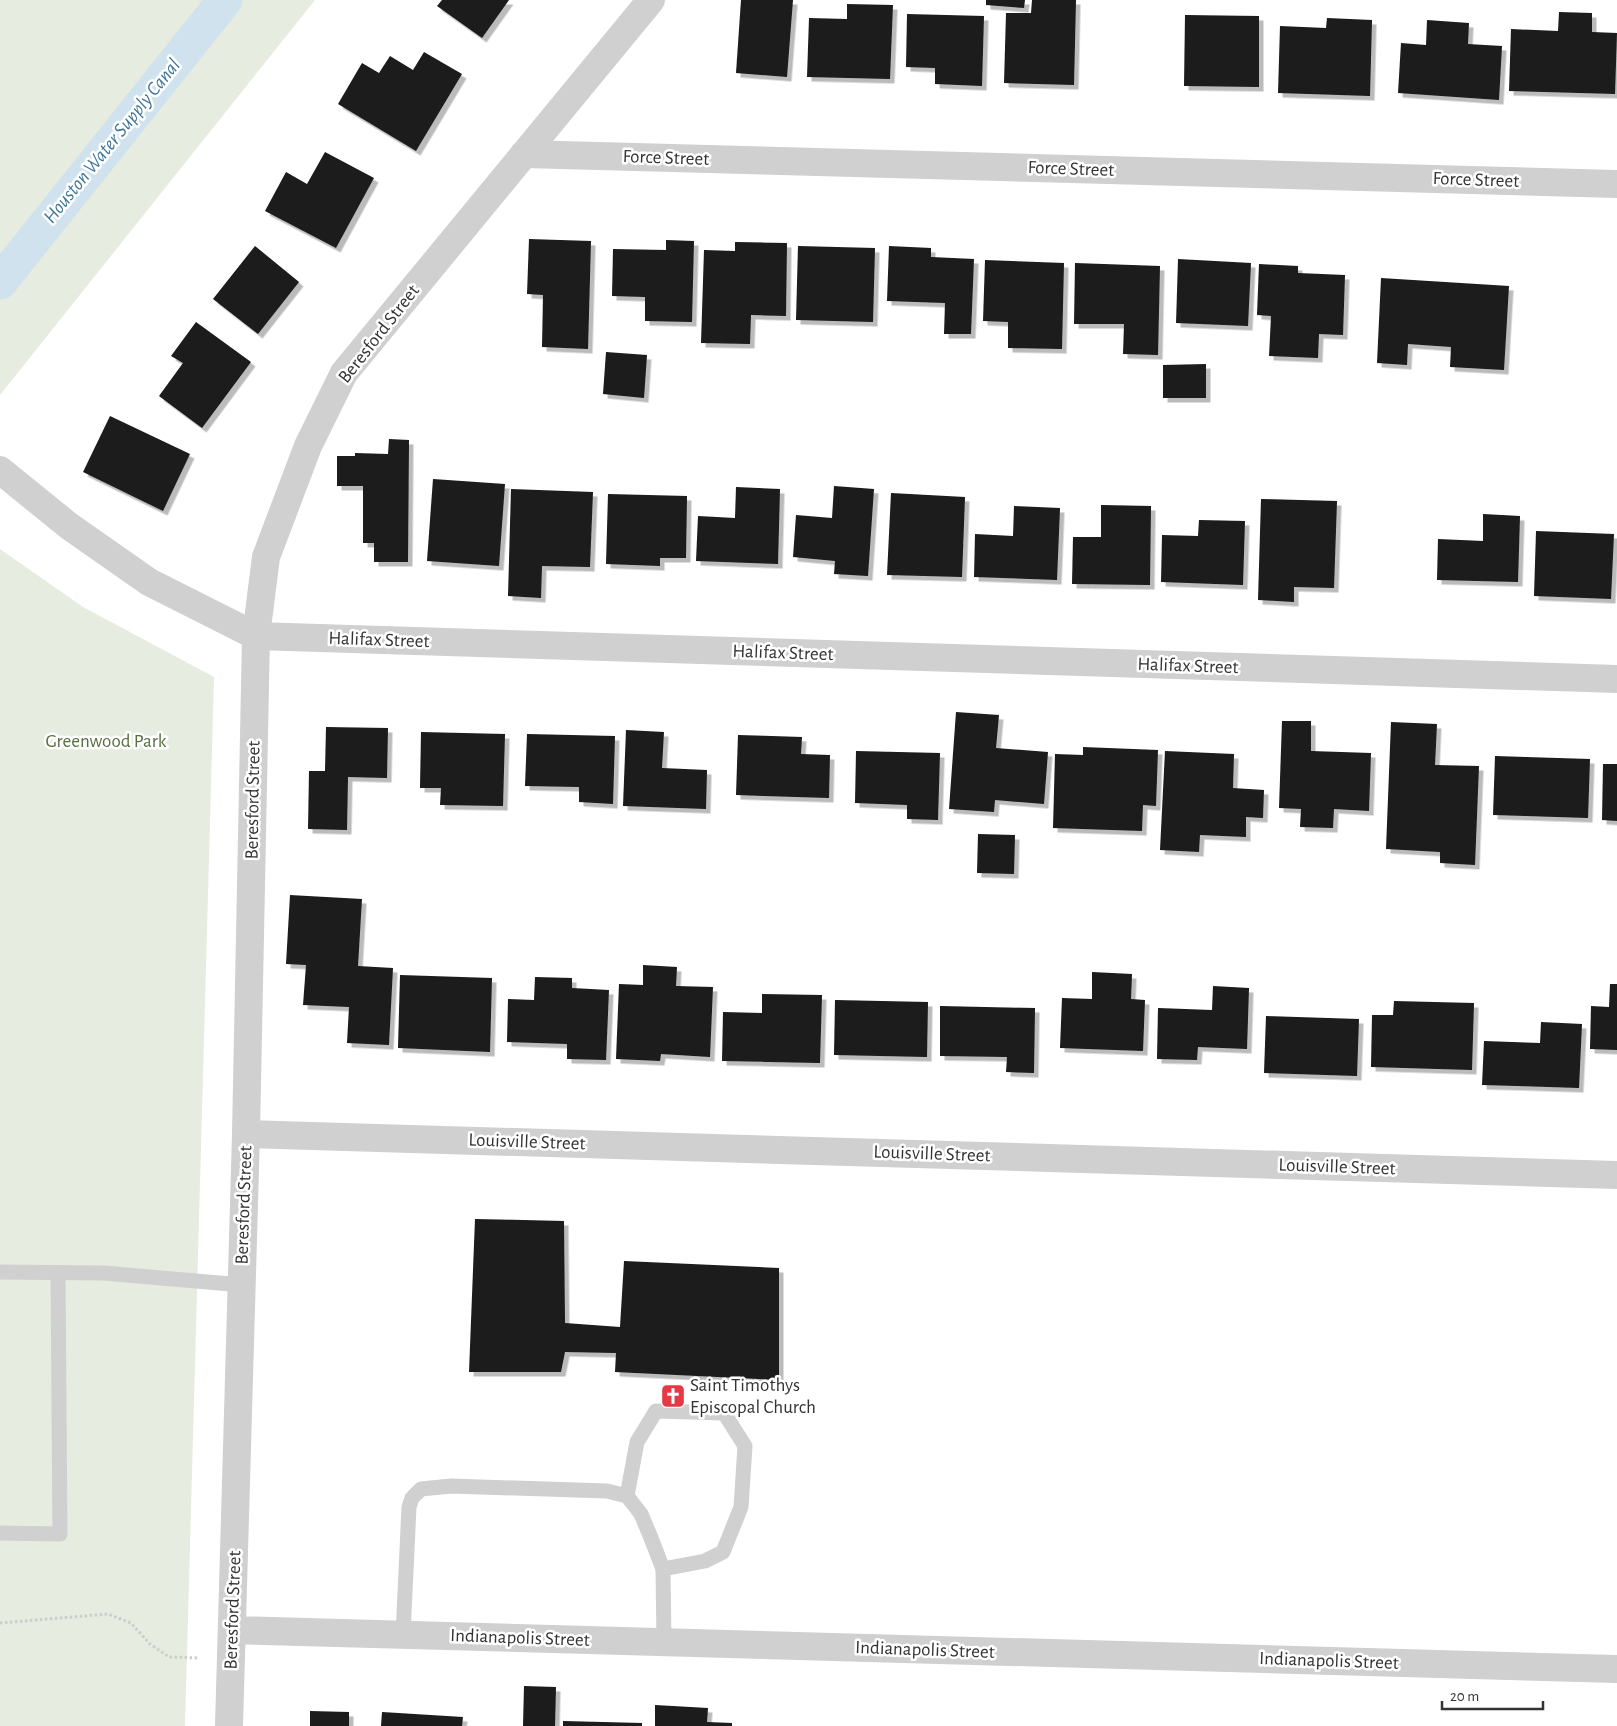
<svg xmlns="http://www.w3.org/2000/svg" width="1617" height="1726" font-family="'Alegreya Sans',sans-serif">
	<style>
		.green { fill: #e6ecdf }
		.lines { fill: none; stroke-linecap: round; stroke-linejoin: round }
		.canal { stroke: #cfe2ee; stroke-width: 35 }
		.building { fill: #1a1a1a; filter: url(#shadow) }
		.path { stroke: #cdcdcd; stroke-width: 3; stroke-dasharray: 2.5 2.5; stroke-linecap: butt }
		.service { stroke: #d0d0d0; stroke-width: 15 }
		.minor { stroke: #d0d0d0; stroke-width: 28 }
		.labels { text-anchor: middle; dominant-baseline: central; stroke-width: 5; stroke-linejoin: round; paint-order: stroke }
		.street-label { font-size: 19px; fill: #333; stroke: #fff }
		.park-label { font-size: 19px; fill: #56703f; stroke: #fff }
		.poi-label { font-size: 19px; fill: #333; stroke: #fff; text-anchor: start }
		.water-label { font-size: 20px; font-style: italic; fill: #3f7597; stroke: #fff }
	</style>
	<defs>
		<filter id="shadow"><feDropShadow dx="4.5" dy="4.5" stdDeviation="0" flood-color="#0004"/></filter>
	</defs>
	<rect width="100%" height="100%" fill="#fff"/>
	<g class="green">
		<path d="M0,0H315L0,395Z"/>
		<path d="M0,549L83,607L214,677L185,1726H0Z"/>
	</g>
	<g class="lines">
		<path class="canal" d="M0,282L225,0"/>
	</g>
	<g class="building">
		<path d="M442,0H509L482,38L437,6Z"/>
		<path d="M741,0H793L787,77L736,73Z"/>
		<path d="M986,0H1025L1024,8L986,5Z"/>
		<path d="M1032,0H1076L1074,85L1004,83L1006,13H1031Z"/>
		<path d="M847,4L893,5L890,79L807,77L809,18L847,19Z"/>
		<path d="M1559,12L1592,13V32L1617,33L1615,94L1509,91L1511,29L1558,31Z"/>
		<path d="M907,14L984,16L982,86L935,84V68L906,67Z"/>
		<path d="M1185,15L1259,16V87L1184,86Z"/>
		<path d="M1327,18L1372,20L1370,96L1278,93L1280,26L1326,28Z"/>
		<path d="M1427,20L1469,23L1468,44L1502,46L1499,100L1398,93L1401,43L1426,45Z"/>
		<path d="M424,52L462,74L416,151L338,104L362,63L379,73L390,56L413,70Z"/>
		<path d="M325,152L374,178L336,248L265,211L286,172L307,184Z"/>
		<path d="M529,239L591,241L588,349L542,347L543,295L527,294Z"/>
		<path d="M666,240L694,241L692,322L645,321V297L612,296L613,249L666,250Z"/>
		<path d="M735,242L787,243L786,316L751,315L750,344L701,343L704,250L735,251Z"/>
		<path d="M255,246L299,282L258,334L213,299Z"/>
		<path d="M798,246L875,248L873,322L796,320Z"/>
		<path d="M889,246L931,248V257L974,259L971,334H944L945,303L887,301Z"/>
		<path d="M1178,259L1251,263L1248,326L1176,323Z"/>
		<path d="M985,260L1064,263L1062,349L1008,348V322L983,321Z"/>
		<path d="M1075,263L1160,266L1158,355L1123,354L1124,324H1074Z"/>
		<path d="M1259,264L1298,266V273L1345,275L1343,335L1319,334L1318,358L1269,356L1271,316L1257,315Z"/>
		<path d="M1381,278L1509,286L1504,370L1450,367L1451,347L1408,344L1407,365L1377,363Z"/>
		<path d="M196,322L251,362L202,428L159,396L183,363L171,356Z"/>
		<path d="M606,352L647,355L644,398L603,394Z"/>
		<path d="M1206,364V398H1163V365Z"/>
		<path d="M110,416L190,454L163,511L83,472Z"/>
		<path d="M389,439L409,440L408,562H374V543H363V486H337V456H355V453L388,454Z"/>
		<path d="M433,479L505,484L499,566L427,561Z"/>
		<path d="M834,486L874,489L868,576L834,574L835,561L793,557L796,515L832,518Z"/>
		<path d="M736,487L780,489L778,564L696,561L698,516L735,518Z"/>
		<path d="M511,489L593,492L590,567L542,566L541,598L508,596Z"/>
		<path d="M891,493L965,497L962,577L887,575Z"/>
		<path d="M608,494L687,496L686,558H660V566L606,564Z"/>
		<path d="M1261,499L1337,501L1334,588L1294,587V602L1258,600Z"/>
		<path d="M1101,505L1151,506L1150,585L1072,584L1073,537H1101Z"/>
		<path d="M1014,506L1060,508L1057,580L974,577L975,534L1013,536Z"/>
		<path d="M1483,514L1520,516L1518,582L1437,580L1438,539L1483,541Z"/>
		<path d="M1199,520L1245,521L1243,585L1161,582L1162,535L1198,536Z"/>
		<path d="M1536,531L1614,534L1611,599L1534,596Z"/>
		<path d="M956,712L999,715L996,748L1048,752L1044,804L995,800L994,812L949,809Z"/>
		<path d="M1282,721H1311V751L1371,753L1369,811L1334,809L1333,828L1300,827L1301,809L1279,808Z"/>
		<path d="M1391,722L1437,724L1435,765L1479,766L1475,865L1440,863V852L1386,849Z"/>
		<path d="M326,727L388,728L387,778L348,777L347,830L308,829L309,771H325Z"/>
		<path d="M626,730L664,732L662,768L707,770L706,809L623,806Z"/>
		<path d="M421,732L505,734L503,806L440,805L441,788H420Z"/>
		<path d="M527,734L615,736L613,804L579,802V787L525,786Z"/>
		<path d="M738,735L802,737L801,754L830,755L829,798L736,795Z"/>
		<path d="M1083,747L1158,750L1156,806L1143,805L1142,831L1053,828L1055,754L1083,755Z"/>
		<path d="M856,751L940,753L938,820L907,819V805L855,803Z"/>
		<path d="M1165,751L1234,754L1233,788L1264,790L1263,818L1246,817V837L1200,835L1199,852L1160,850Z"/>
		<path d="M1495,756L1590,759L1588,818L1493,815Z"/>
		<path d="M1603,764H1617V821L1602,820Z"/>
		<path d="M978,834L1015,835L1014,874L977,873Z"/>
		<path d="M290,895L362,899L358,966L393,968L389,1045L347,1043L349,1007L303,1005L306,965L286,964Z"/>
		<path d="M643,965L677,967L676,986L713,987L710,1057L661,1054L660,1061L616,1059L619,984L643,985Z"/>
		<path d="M1092,972L1132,974L1131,999L1145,1000L1143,1051L1060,1048L1062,998L1092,999Z"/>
		<path d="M400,975L492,978L490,1052L398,1048Z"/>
		<path d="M535,977L572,978V988L609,990L606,1060L567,1059V1044L507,1042L508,999L534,1000Z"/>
		<path d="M1610,984H1617V1050L1590,1049L1591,1006L1609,1007Z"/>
		<path d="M1213,986L1249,988L1247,1049L1198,1047L1197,1060L1157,1059L1158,1008L1212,1010Z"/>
		<path d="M762,994L822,995L820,1063L722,1061L723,1012L762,1013Z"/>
		<path d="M835,1000L928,1002L927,1057L834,1055Z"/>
		<path d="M1394,1001L1474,1003L1472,1070L1371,1067L1372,1015H1393Z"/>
		<path d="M940,1006L1035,1008L1034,1073L1006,1072L1007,1057L940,1056Z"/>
		<path d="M1266,1016L1359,1019L1357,1076L1264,1073Z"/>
		<path d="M1541,1022L1582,1024L1579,1088L1482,1085L1484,1041L1540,1043Z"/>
		<path d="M475,1219L564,1221L565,1323L620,1327L624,1261L779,1268V1380L615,1372L616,1353L565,1352L561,1372H469Z"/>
		<path d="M524,1686L556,1687L555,1726H523Z"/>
		<path d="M655,1705L708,1708L707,1722L732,1723V1726H655Z"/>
		<path d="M310,1711L349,1712V1726H310Z"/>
		<path d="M382,1712L463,1717L462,1726H381Z"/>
		<path d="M563,1721L642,1723V1726H563Z"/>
	</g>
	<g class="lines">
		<path class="path" d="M0,1623L108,1614L131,1623L150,1644L169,1657L199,1658"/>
		<g class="service">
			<path d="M0,1272L104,1273L242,1285"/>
			<path d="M627,1496L637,1442L656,1411L724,1413L745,1446L741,1507L723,1552L705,1561L663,1569"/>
			<path d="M0,1533L60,1534L58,1273"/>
			<path d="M403,1635L409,1507L412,1498L421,1489L451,1486L607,1491L627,1496L641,1514L651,1538L663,1569L664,1642"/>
		</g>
		<g class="minor">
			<path d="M524,154L1617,184"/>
			<path d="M0,470L69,526L149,582L256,636L1617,679"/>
			<path d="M246,1134L1617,1175"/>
			<path d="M232,1630L1617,1669"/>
			<path d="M229,1726L246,1134L256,636L266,557L308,446L344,373L651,0"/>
		</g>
	</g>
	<defs>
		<symbol id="church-square" viewBox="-11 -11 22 22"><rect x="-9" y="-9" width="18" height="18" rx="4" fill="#e63946" stroke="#fff"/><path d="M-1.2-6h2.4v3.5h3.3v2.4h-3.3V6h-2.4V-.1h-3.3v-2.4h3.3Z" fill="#fff"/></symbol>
	</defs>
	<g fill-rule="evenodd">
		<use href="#church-square" x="659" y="1382" width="28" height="28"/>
	</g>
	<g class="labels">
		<g class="street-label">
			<text transform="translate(666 158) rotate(2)">Force Street</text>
			<text transform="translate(1071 169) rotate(2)">Force Street</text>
			<text transform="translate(1476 180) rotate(2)">Force Street</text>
			<text transform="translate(379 334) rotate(-52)">Beresford Street</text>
			<text transform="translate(379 640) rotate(2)">Halifax Street</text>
			<text transform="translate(783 653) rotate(2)">Halifax Street</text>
			<text transform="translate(1188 666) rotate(2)">Halifax Street</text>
			<text transform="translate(253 800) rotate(-89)">Beresford Street</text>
			<text transform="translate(527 1142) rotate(2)">Louisville Street</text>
			<text transform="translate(932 1154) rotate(2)">Louisville Street</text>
			<text transform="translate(1337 1167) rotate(2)">Louisville Street</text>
			<text transform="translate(244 1205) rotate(-88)">Beresford Street</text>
			<text transform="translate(233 1610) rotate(-88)">Beresford Street</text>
			<text transform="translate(520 1638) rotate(2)">Indianapolis Street</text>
			<text transform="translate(925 1650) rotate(2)">Indianapolis Street</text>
			<text transform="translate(1329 1661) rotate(2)">Indianapolis Street</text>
		</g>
		<g class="park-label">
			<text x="106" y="741">Greenwood Park</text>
		</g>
		<g class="poi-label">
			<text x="690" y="1385">Saint Timothys<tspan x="690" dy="22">Episcopal Church</tspan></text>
		</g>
		<g class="water-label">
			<text transform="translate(112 141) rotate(-51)">Houston Water Supply Canal</text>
		</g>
	</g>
	<path d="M1442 1701v8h101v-8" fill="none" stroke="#333333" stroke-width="2.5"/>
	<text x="1450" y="1701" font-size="15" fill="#333333" stroke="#ffffff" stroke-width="4" paint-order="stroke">20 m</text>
</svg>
